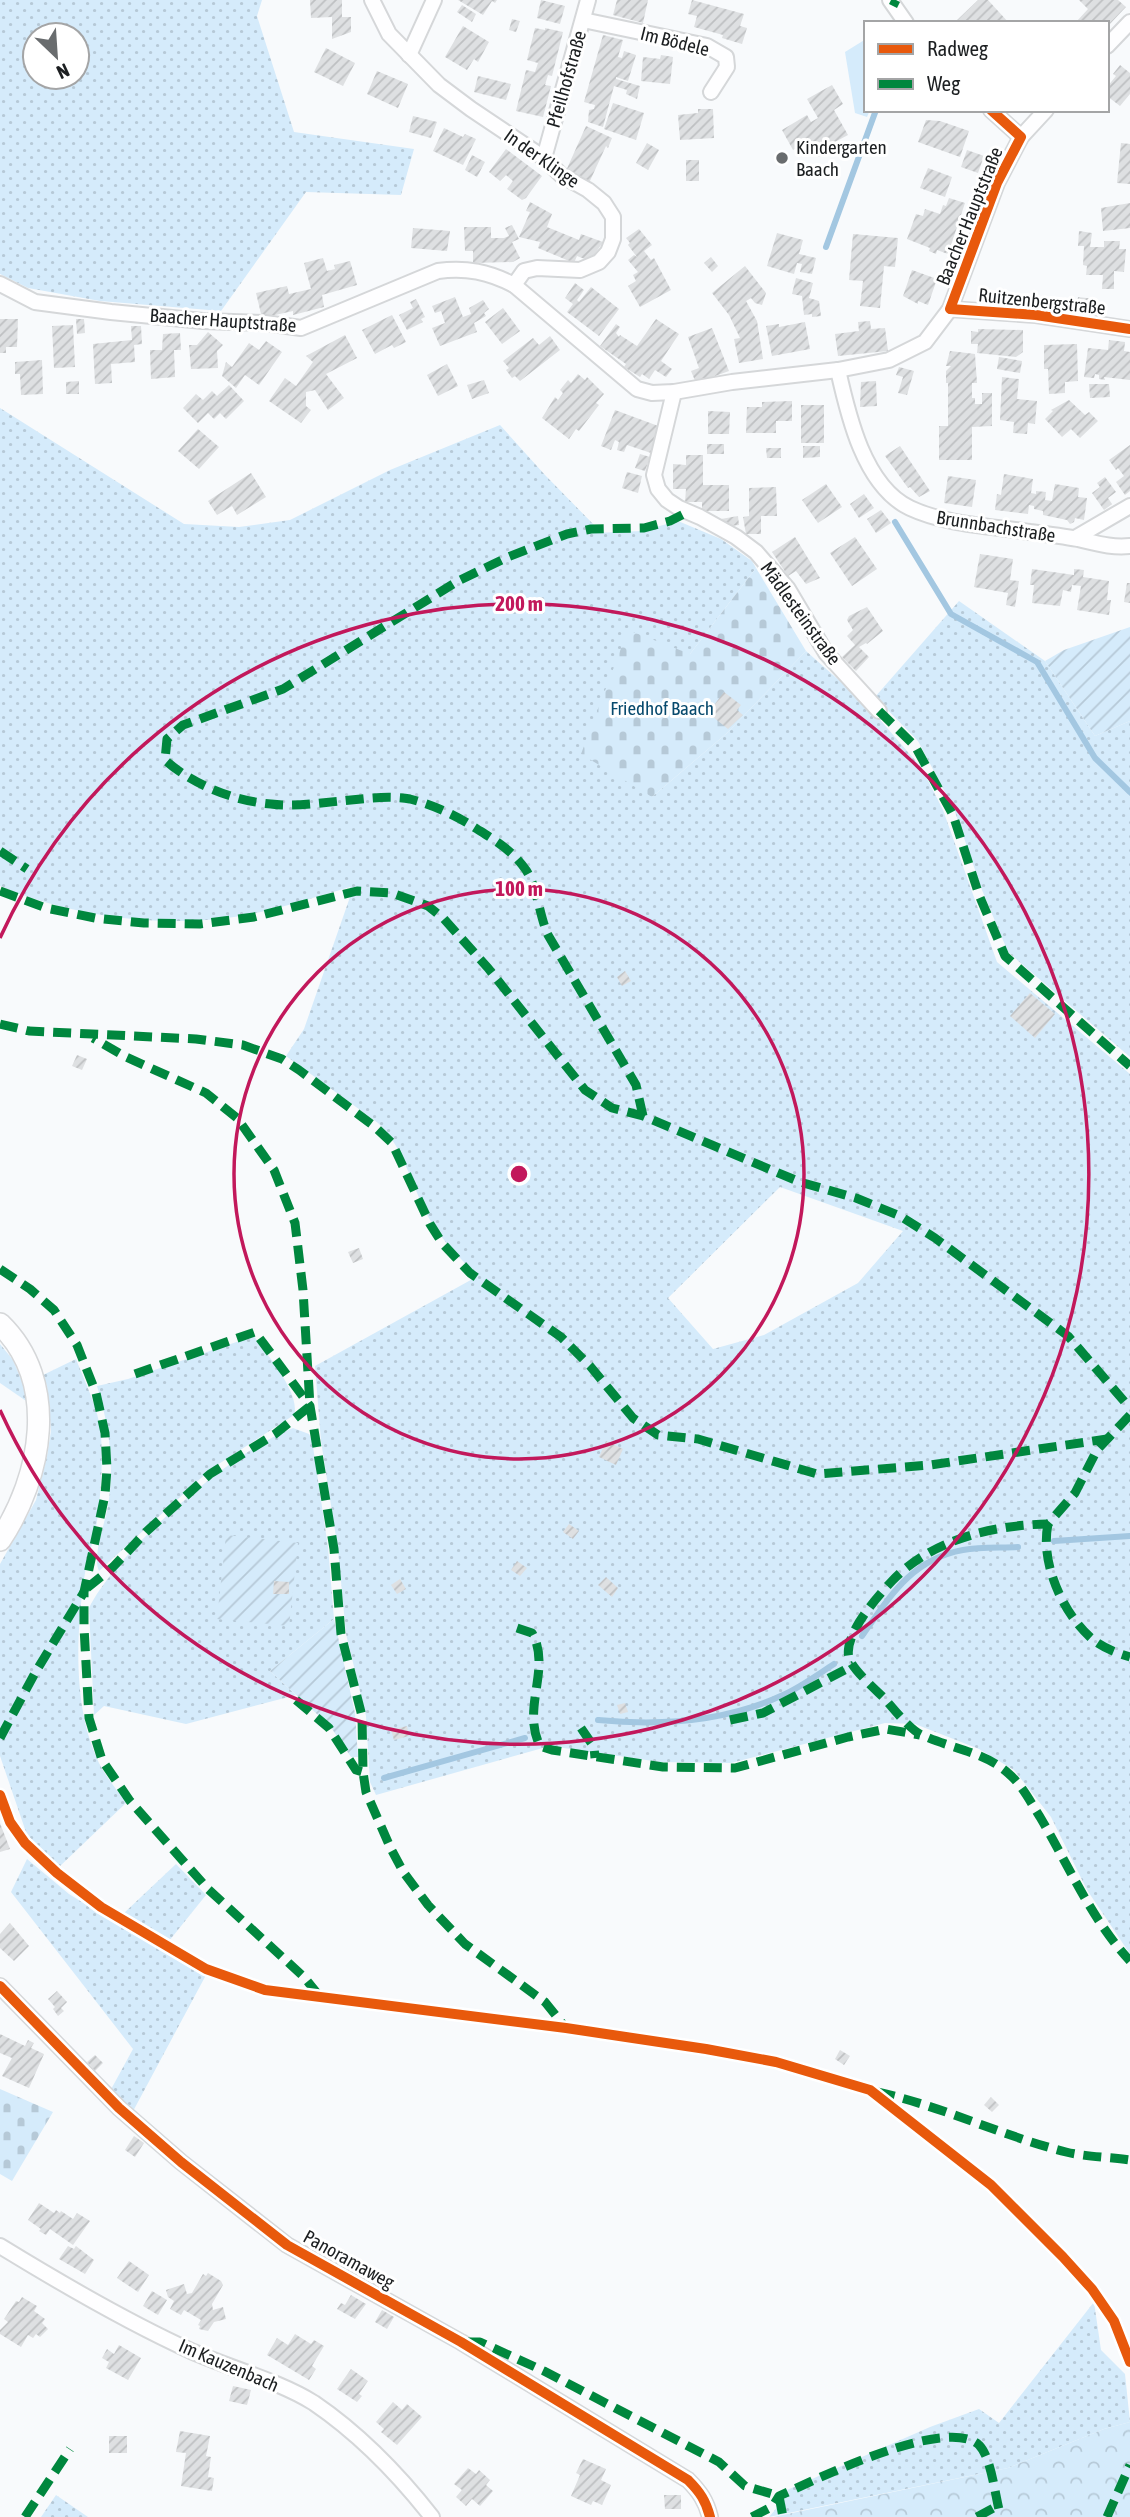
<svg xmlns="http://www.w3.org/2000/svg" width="1130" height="2517" font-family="'Asap Condensed',sans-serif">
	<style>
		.grass { fill: url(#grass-dots); fill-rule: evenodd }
		.forest { fill: url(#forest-crowns) }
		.cemetery { fill: url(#cemetery-stones) }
		.park { fill: #d5ebfb }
		.garden { fill: url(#garden-furrows) }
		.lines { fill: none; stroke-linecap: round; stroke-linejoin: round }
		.stream { stroke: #a3c7e1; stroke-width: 6 }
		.building { fill: url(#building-hatch) }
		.street-casing { stroke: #d5d7d9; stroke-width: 18 }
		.secondary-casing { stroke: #d5d7d9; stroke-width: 24 }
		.street { stroke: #fefeff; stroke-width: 14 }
		.secondary { stroke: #fefeff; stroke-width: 21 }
		.quiet { stroke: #00873e; stroke-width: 9; stroke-dasharray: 18 9; stroke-linecap: butt }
		.cycleway-casing { stroke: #fff; stroke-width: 15 }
		.cycleway { stroke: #e8590c; stroke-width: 10 }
		.ring { fill: none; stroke: #c2185b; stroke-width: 3.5 }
		.poi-dot { fill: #696c6e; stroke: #fff; stroke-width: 2.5 }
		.labels { text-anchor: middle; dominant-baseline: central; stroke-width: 6; stroke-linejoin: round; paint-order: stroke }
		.street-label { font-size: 19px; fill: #1c1f21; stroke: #fff }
		.poi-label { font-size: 19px; fill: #1c1f21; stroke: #fff; text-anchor: start }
		.park-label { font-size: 19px; fill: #084a6d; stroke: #fff }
		.centre { fill: #c2185b; stroke: #fff; stroke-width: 3.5 }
		.ring-label { font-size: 21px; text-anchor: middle; font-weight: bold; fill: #c2185b; stroke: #fff; stroke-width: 6; stroke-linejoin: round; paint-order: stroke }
	</style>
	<defs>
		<pattern id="grass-dots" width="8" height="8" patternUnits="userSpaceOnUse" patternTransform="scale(1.75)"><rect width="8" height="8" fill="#d5ebfb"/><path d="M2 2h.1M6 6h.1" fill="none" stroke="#b6c9d7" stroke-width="1.8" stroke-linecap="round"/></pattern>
		<pattern id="forest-crowns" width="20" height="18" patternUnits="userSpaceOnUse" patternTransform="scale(1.75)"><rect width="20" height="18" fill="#d5ebfb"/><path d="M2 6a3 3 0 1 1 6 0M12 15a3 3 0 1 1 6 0" fill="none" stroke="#b6c9d7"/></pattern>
		<pattern id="cemetery-stones" width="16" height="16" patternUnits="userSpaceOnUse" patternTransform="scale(1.75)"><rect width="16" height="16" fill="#d5ebfb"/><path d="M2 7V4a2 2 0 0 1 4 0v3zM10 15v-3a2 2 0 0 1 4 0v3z" fill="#b6c9d7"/></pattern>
		<pattern id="garden-furrows" width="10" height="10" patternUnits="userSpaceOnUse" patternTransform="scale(1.75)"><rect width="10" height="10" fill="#d5ebfb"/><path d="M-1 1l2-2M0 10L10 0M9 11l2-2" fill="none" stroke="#b6c9d7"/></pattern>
		<pattern id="building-hatch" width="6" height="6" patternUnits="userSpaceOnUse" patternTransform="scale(1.75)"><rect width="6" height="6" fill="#dee0e2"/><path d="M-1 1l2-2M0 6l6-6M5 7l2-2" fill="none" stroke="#bec0c2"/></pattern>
	</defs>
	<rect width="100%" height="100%" fill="#f8fafc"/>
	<g class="grass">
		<path d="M0,0H262L257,16L294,132L414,149L401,195L306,192L221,311L100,301L28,288L0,274ZM35,35H77V77H35Z"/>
		<path d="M0,408L184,524L239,527L290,520L390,470L500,425L545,475L595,526V533L641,531L678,521L721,539L752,561L756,568L690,654L652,797L727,733L806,651L868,706L921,767L943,810L997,962L1130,1074V1954L1087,1890L1051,1817L1014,1770L979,1749L915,1724L885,1723L731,1763L660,1762L550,1746L376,1795L370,1782L366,1716L346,1634L338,1550L321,1441L315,1366L478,1276C462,1260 444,1243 432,1223C412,1191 406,1149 378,1123L286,1056L304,1029L350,897V887C318,896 285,907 252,914C172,930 74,918 0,886ZM780,1187L903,1231L858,1283L764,1335L713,1349L668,1298Z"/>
		<path d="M959,601L1045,661L1095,736L1130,721V1057L1008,952L982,890L954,809L918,741L875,697Z"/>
		<path d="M254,1336C266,1354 301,1393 294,1415L211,1469L99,1571C92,1557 105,1523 108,1506C115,1464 109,1426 97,1386L128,1379Z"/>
		<path d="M0,1344L13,1360L32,1405L0,1383Z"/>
		<path d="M76,1359C85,1383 99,1409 101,1435C103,1464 101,1493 97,1521C94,1540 87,1559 84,1579C76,1637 73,1709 99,1763C106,1777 117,1790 126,1803L58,1868L28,1838L0,1756V1564L36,1500L47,1456L51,1431L47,1386L43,1375Z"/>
		<path d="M293,1428L309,1434L312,1440L328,1547L334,1619L270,1671L296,1695L186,1724L104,1706L94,1715L89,1608C117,1551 233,1450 293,1428Z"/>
		<path d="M27,1859L69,1894L131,1933L206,1975L131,2115L109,2093L133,2049L11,1892Z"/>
		<path d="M176,1864L206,1895L169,1941L123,1914Z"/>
		<path d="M1094,2302L1101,2350L1125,2374L1130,2422L1104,2429L1008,2468L769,2517L786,2497L787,2490L930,2427L979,2409L999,2423Z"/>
		<path d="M56,2495L88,2517H41Z"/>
	</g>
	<path class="forest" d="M1130,2422V2517H773L1008,2468L1104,2429Z"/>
	<g class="cemetery">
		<path d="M756,568L806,651L727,733L652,797L581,754L628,630L690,654Z"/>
		<path d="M0,2089L53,2112L12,2181L0,2174Z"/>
	</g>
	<path class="park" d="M866,39V110H870L867,117L855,113L845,52Z"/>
	<g class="garden">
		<path d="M1130,627V721L1095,736L1045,661L1064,650Z"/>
		<path d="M226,1535L298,1543L289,1626L217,1619Z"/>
		<path d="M334,1619L355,1713L358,1757H351L330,1726L270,1671Z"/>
	</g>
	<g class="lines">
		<g class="stream">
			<path d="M826,247L876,110"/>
			<path d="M895,522L951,614L1037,662L1095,758L1130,792"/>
			<path d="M1054,1541L1130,1536"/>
			<path d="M862,1636C890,1596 912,1559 963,1550C981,1547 1000,1548 1018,1547"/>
			<path d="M598,1720C660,1726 727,1721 783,1695C801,1687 817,1675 834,1664"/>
			<path d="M384,1778L525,1738"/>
		</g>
	</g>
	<g class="building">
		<path d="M310,0H342V17H351V32L332,39V17L311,18Z"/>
		<path d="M458,0H497L495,3L492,1L483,15Z"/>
		<path d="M541,0L565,6L560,24L537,18Z"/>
		<path d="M617,0H648L643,23L613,15Z"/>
		<path d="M692,0L744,14L740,26L747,28L742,44L722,38L723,35L694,27L697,16L688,14Z"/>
		<path d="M978,0H988L1009,23H954Z"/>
		<path d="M1079,0H1118L1126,7L1107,27V23H1079L1077,21L1088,9Z"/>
		<path d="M462,5L476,14L472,22L457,12Z"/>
		<path d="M512,19L520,21L516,32L509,30Z"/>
		<path d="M463,26L489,42L478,62L474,59L467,70L445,57Z"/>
		<path d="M535,28L545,30V28L563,32L552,76L548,75L545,85L551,86L543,117L516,111L526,70L535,72L538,63L527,60Z"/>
		<path d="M603,35L623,40L618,57L622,58L624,51L636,55L628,81L616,77V79L640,86L637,99L626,94L627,90L614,86L603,127L588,122L589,110L594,109L595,105L584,102Z"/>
		<path d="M326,48L355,63L343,86L314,72Z"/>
		<path d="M661,55L673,57L670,84L641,81L643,57L660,59Z"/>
		<path d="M1120,65L1130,73V94L1120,106L1107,96V87L1116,76L1113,74Z"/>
		<path d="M377,71L408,84L398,108L367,94Z"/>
		<path d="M478,76L511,84L506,100L474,92Z"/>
		<path d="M832,85L843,104L834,110L848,135L833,143L836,147L818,157L815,151L807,155L801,145L793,150L782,130L807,115L811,122L818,118L807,99Z"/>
		<path d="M613,103L644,113L636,140L604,129Z"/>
		<path d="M698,109H713L714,138L680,140L678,115L698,113Z"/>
		<path d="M413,116L437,122L431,138L409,132Z"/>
		<path d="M926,120L940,121L969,131L960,157L918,142Z"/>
		<path d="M586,126L612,138L608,148L606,146L589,183L565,173Z"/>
		<path d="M444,128L463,137L465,134L476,139L463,165L433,151Z"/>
		<path d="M647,143L659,150L648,170L636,163Z"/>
		<path d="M1121,143L1130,144V184L1117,183Z"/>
		<path d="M506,149L542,176L526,198L522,200L507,189L513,181L506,175L500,181L489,172Z"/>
		<path d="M967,150L984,156L978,173L961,167Z"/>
		<path d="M472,155L485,162L477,177L465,170Z"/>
		<rect x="686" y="160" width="13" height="21"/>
		<path d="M928,168L952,177L945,197L920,188Z"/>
		<path d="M949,198L965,203L948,254L937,250L936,254L929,251L930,248L907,239L916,214L923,216L925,209L940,214L943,205L946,206Z"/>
		<path d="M530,202L552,214L547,227L579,240L581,234L603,242L590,261L577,256L574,263L538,248L540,242L519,237L530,212L526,211Z"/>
		<path d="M1130,203V228L1103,231L1101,208Z"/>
		<path d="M512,225L519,239L512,242L520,258L513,262L473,263V251H465L464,227H491V238H504L509,236L505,228Z"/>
		<path d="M413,228L450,231L447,251L411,248Z"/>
		<path d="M639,229L652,245L644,251L651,260L654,258L671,290L640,307L628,286L636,281L633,275L638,272L628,260L634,255L637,257L628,245L630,243L626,238Z"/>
		<path d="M1079,231L1092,233L1090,247H1104V241H1120L1119,249H1126L1124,272L1114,271V289H1102L1103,275H1086L1087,266L1083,265L1084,246H1078Z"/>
		<path d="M777,233L803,240L799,254L816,258L812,274L800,272L802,264L797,263L794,274L767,266Z"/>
		<path d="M853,234L898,238L895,267L884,266L880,308L860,306L863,281L849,280Z"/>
		<path d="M711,257L718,266L712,272L704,263Z"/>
		<path d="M323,258L327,271L335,269L334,265L350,261L357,285L322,295L324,307L293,315V311L262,318L256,293L287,286L289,294L311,289L304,263Z"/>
		<path d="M745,266L766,293L762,305L755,303L751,298L746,301L757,321L763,359L739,363L734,339L740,338L729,315L712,293Z"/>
		<path d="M912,270L937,279L928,305L918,301V304L903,296Z"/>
		<path d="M796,278L813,283L809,298L819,301L821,316L812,317V314L804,315L802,296L792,294Z"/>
		<path d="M575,283L584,290L577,300L579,302L591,287L619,309L599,336L567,312L573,304L565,298Z"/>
		<path d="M455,297L463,317L471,314L469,308L483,300L489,309L484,313L486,316L474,323L477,332L440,346L432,328L445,323L441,311L435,313L432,306Z"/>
		<path d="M1078,297L1095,299L1092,316L1076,314Z"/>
		<path d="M416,299L425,317L421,319L423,322L407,330L399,315L413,308L410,302Z"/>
		<path d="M503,308L520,331L502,344L485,322Z"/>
		<path d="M392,315L406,342L394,348L392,345L375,354L362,330Z"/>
		<path d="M0,319H18L17,347H6V353H0Z"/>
		<path d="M76,319H84L85,333L77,334Z"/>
		<path d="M656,319L679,334L661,361L672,369L666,377L655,370L649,379L642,374L640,377L624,367L626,364L600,346L616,324L620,327L616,333L619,337L620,335L637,346Z"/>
		<path d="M870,321L871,329L885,328L888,351L838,356L835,334L859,331L858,322Z"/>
		<path d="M805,322L810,349L772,356L766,326L779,324V327Z"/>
		<path d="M73,325L75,367L54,368L52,326Z"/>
		<path d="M131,326H141L142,344L134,345L135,362L111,364L112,383L95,384L93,344L132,340Z"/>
		<path d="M712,328L729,371L696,383L691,371L699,368L688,337Z"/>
		<path d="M978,329L1023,330V352L1016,357L977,353L978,344H971V331L978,332Z"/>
		<path d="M208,332L223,345L217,351L218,368L191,369L189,345H197Z"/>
		<path d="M180,333L181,350H174L175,377L151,379L150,350H162L163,334Z"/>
		<path d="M345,335L357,358L326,374L344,398L328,410L315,390L306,392V406L311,410L301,423L269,401L285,378L296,386L313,362L306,356Z"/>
		<path d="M550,336L560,350L520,381L515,376L512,378L506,370L509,368L503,361L533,338L539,345Z"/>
		<path d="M1109,340L1125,342L1124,351L1130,352V380L1104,377L1105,380L1099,379V375L1095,374L1094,378L1084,377L1088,348L1108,350Z"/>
		<path d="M266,341L282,352L259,385L245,375L236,388L222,376L226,362L232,367L249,343L259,350Z"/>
		<path d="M1077,344L1078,381L1065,382V393L1049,394L1048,369H1044V345Z"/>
		<path d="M950,351L975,354L977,383H972V398H975V404H982V393H992V426L972,427V460H939V426H948V383H946V371L951,366H946Z"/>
		<path d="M999,357L1022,361L1020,373L997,369Z"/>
		<path d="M42,360L43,394L21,395L20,374H15V362Z"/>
		<path d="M447,364L458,386L438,396L427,375Z"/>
		<path d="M899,367L914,371L907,395L898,393L903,377L896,375Z"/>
		<path d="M578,374L585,380L587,377L604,394L596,403L599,405L579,431L576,429L569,439L542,418L555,397L558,400L563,393L560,390L568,380L571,383Z"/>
		<path d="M1002,377L1019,379L1017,399L1037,401L1035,424L1028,423L1027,434L1013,433L1014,422L1000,420Z"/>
		<path d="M484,380L489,393L472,399L467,385Z"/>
		<path d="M79,381V394H66V382Z"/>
		<path d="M876,381L877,406L860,407L861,382Z"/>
		<path d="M1089,384H1109L1110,397L1090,398Z"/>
		<path d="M229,385L244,401L226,419L220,413L214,419L208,413L198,423L183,408L196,394L203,400L212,391L217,396Z"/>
		<path d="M1069,400L1085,415L1089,412L1098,421L1080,438L1071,429L1062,437L1045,419L1053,411L1051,410Z"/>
		<path d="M792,401V421H776V433H746L747,407H762V402Z"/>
		<rect x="801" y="405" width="23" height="38"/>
		<path d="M615,410L661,427L651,453L627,445L624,452L617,450L619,442L615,440L611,450L601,446Z"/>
		<path d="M708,411L730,412L729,434H708Z"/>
		<path d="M198,429L219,447L199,469L178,451Z"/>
		<rect x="707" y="444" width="17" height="10"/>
		<path d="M1130,445V491L1125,495L1116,482L1124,476L1118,468L1116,470L1109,460Z"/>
		<path d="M803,446H820V457L803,458Z"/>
		<path d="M900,446L930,491L919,497L910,487L908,488L885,456Z"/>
		<path d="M766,448H781V458H767Z"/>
		<path d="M640,454L650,457L645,471L635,468Z"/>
		<path d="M686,455H703V485H729V511H702V502H685L686,489H673V464L686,465Z"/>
		<path d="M627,472L642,476L638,493L622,488Z"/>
		<path d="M251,473L266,497L237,515L232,506L217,515L208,501Z"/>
		<path d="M1004,474L1033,479L1031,493L1036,494V491L1046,492L1045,500L1052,501L1055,484L1079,488L1078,497L1087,498L1084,520L1075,518L1074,522L1070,524L1067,520L1043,515V511L1034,509V506L1029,505L1028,514L995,510L997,494L1001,495Z"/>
		<path d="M948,476L976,480L972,507L944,503Z"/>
		<path d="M1105,477L1116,492L1108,498L1112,504L1104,510L1092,493L1100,487L1097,483Z"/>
		<path d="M826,484L842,507L818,523L802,500Z"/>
		<path d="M776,487L777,516H761V534H746L743,517L749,516V488Z"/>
		<path d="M864,494L874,508L859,518L850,504Z"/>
		<path d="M881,510L891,523L876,533L867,519Z"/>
		<path d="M738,516L739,525L722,527L721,519Z"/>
		<path d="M795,537L820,578L806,584L796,571L788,576L772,552Z"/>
		<path d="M855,537L877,569L852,586L830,553Z"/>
		<path d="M980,554L1013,559L1010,580L1019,581L1015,607L1006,605L1008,593L974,587Z"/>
		<path d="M1032,569L1074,575V569L1084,570L1083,577L1109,581L1107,600H1111L1109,615L1077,610L1081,586L1072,585L1071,592L1063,590L1060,606L1032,603L1034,585H1030Z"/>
		<path d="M1127,583H1130V603L1124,602Z"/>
		<path d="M867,607L883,631L867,644L866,643L859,647L869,657L856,671L842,657L855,645L847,636L853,630L847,620L849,616Z"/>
		<path d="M724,692L741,705L737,710L743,715L728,729L708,713Z"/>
		<path d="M625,971L631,981L622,986L617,977Z"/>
		<path d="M1030,993L1055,1014L1035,1038L1010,1016Z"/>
		<path d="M77,1055L87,1059L82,1070L72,1066Z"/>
		<path d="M359,1248L363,1259L353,1263L348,1252Z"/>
		<path d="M606,1441L623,1449L616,1465L599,1457Z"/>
		<path d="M569,1524L579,1531L573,1539L563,1532Z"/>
		<path d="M517,1561L527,1568L520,1576L511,1570Z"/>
		<path d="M606,1577L618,1588L612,1597L598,1585Z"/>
		<path d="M400,1579L406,1589L397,1594L391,1585Z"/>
		<path d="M274,1581L289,1582V1594H273Z"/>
		<path d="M625,1703L628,1712L620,1714L617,1705Z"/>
		<path d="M407,1726L409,1736L394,1740L391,1730Z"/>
		<path d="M0,1823L10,1849L0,1852Z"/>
		<path d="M10,1923L29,1946L14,1961L0,1948V1934Z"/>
		<path d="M57,1991L67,2002L61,2008L64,2011L58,2016L53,2009L55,2007L48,1999Z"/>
		<path d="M0,2034L25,2046L28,2040L34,2043L31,2048L44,2054L29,2088L2,2076L12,2058L0,2053Z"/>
		<path d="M840,2050L850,2056L844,2065L835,2059Z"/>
		<path d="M95,2055L103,2063L95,2071L87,2062Z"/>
		<path d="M991,2097L999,2105L992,2112L984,2105Z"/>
		<path d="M134,2136L144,2143L135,2157L125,2150Z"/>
		<path d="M39,2203L54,2213L56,2210L60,2213L61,2211L73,2219L77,2213L90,2221L73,2245L50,2229L46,2235L39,2231L41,2229L28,2220Z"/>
		<path d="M68,2246L74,2249L76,2246L94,2260L85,2274L59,2259Z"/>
		<path d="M129,2261L149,2275L138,2292L117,2278Z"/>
		<path d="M208,2273L221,2281L223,2285L212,2304L213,2310L223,2307L226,2319L214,2322L208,2331L199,2329L200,2326L198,2325L201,2320L184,2310L181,2315L170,2309L174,2301L168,2297L166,2290L184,2284L187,2294L192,2293L203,2274L206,2276Z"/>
		<path d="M152,2291L167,2300L158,2315L143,2306Z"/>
		<path d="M351,2295L366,2304L355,2319L337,2309L341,2303L345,2305Z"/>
		<path d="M22,2297L37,2306L34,2311L45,2319L42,2323L48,2329L40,2337L36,2334L33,2338L28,2335L21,2347L0,2334V2330L8,2322L4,2319L16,2301L19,2302Z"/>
		<path d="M382,2310L394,2317L387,2329L375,2322Z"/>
		<path d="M295,2334L311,2344L314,2340L324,2346L312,2366L316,2369L309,2380L267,2355L277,2338L288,2345Z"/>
		<path d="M119,2345L141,2358L128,2380L106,2368L109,2362L102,2358L107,2349L114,2354Z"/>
		<path d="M351,2369L368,2381L359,2394L362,2396L357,2402L337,2389Z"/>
		<path d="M233,2386L251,2390L247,2405L229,2401Z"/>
		<path d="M393,2402L402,2410L407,2404L422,2417L397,2445L381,2432L384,2429L376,2422Z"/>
		<path d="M180,2431L210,2436L206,2456L211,2457L208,2477L214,2478L212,2491L181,2486L186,2453L176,2452Z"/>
		<rect x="109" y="2436" width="18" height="17"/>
		<path d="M583,2459L606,2469L601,2480L611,2485L602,2505L593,2501L591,2505L571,2496L580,2475L576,2473Z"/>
		<path d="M468,2468L476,2474L479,2470L490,2480L486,2485L493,2491L480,2506L472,2499L466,2506L456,2497L462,2490L454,2484Z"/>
		<path d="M664,2495H681V2509H665Z"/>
	</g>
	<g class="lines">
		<defs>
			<g id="street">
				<path d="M372,0L389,34L439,85L471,109L544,158L561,175L588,190L604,203L613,217V239L608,252L599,262L580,270L537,268L524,271L514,285"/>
				<path d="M890,0L906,23"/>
				<path d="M583,20L707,46L726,57L727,67L711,92"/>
				<path d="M1107,46L1130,22"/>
				<path d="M409,55L434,0"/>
				<path d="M991,110L1021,137"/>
				<path d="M544,158L588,0"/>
				<path d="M0,284L35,302L111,312L203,321L265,323L301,328L438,271C466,267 489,272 514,285L637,389L652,393L674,392L732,382L838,370L889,360L925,342L950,309L997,183L1021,137L1046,110"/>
				<path d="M950,309L1036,315L1130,329"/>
				<path d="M838,370C848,415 864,486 910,508C946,525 991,526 1030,532C1046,534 1062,536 1078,539C1096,543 1111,548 1130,546"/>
				<path d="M674,392L654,475L658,489L667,500L679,508L700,517L736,537L756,552L788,589L826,653L879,711"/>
				<path d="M1075,538L1130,506"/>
				<path d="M0,1986L119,2108L181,2162L287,2245L461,2342L688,2480C700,2492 706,2501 710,2517"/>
				<path d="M0,2246C62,2284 125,2321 191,2351C229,2368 279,2381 314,2403C358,2433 399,2475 432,2517"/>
			</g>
			<path id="secondary" d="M0,1324C60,1382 42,1477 0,1540"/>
		</defs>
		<use href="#street" class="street-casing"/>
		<use href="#secondary" class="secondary-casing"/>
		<use href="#street" class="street"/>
		<use href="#secondary" class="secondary"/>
		<g class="quiet">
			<path d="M893,6L896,0"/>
			<path d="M879,711L915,746L953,815L979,895L1005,956L1130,1066"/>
			<path d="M0,851L27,869"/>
			<path d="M0,891L46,908L95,918L144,923L200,924L254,917L357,891L392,893L428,906L444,919L488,968L585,1090L612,1108L643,1116L800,1182L856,1198L900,1216L935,1238L1068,1336L1130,1408"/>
			<path d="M0,1024L29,1031L196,1039L243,1045L282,1059L299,1070L374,1126L392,1143L430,1224L442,1243L470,1273L561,1337L590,1366L633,1418L658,1435L698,1439L817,1474L930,1465L1107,1439"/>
			<path d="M643,1116L636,1085L548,935C539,915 538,889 526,870C513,851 496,841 477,829C457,816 434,805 410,799C388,795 362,799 341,801C318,803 294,807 271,804C234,801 193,785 165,760L167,739L183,725L283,689L458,581L508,557L567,534L591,529L644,528L670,521L688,512"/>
			<path d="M0,1269L30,1289L54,1310L77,1345L96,1393L105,1433L107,1469L105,1495L84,1592V1627L89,1718L102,1760L130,1801L208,1889L304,1977L321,1998"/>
			<path d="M135,1374L255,1332L310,1406L334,1549L341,1634L362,1716L363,1772L366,1792L391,1849L404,1873L428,1905L465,1944L545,2002L566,2028"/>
			<path d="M1130,1415L1097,1450L1075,1493L1048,1524C992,1525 931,1540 892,1581C877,1597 843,1635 849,1658C853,1670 875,1689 884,1698C893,1708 910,1730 922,1735C949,1748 986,1752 1009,1774C1022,1785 1031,1803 1040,1817C1069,1866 1091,1919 1130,1961"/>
			<path d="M1048,1524C1040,1562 1062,1612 1091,1638C1101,1647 1116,1653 1130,1657"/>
			<path d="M87,1588L113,1567L147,1531L210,1474L275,1434L310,1406L303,1290L295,1223L274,1170L237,1118L206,1093L126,1057L93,1038"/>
			<path d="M517,1628L532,1633C552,1668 521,1708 540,1746L552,1750L663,1767L735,1768L848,1737L886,1729L920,1735"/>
			<path d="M296,1700L329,1728L356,1770L363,1772"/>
			<path d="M730,1720L763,1713L854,1665"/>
			<path d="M581,1728L594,1747L595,1758"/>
			<path d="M0,1738L35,1673L84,1592"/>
			<path d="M877,2092C942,2106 1002,2136 1066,2152C1087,2157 1109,2157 1130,2160"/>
			<path d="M468,2342H480L544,2371L719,2462L745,2486L779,2496"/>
			<path d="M779,2496L783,2517"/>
			<path d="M25,2517L70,2449"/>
			<path d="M752,2517L773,2506L779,2496C815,2480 946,2415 979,2445C992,2458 995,2498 1001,2517"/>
			<path d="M977,2517L997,2506"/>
			<path d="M1107,2517L1130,2465"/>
		</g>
		<defs>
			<g id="cycleway">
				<path d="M991,110L1021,137L997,183L950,309L1036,315L1130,329"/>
				<path d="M0,1795L10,1822L25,1843L57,1873L101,1907L206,1969L265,1990L566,2028L706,2049L776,2062L870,2090L991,2185L1063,2257L1092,2289L1114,2321L1130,2362"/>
				<path d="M0,1986L119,2108L181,2162L287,2245L461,2342L688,2480C700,2492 706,2501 710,2517"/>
			</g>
		</defs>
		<use href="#cycleway" class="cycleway-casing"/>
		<use href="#cycleway" class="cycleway"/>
	</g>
	<g class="ring">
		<circle cx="519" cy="1174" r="285"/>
		<path d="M0 938A570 570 0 1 1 0 1410"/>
	</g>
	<circle class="poi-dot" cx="782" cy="158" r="7"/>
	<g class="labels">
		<g class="street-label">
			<text transform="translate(675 41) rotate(14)">Im Bödele</text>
			<text transform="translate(566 79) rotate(-74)">Pfeilhofstraße</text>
			<text transform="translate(542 158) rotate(35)">In der Klinge</text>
			<text transform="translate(969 216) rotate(-68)">Baacher Hauptstraße</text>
			<text transform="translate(1042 301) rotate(6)">Ruitzenbergstraße</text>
			<text transform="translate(223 320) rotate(4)">Baacher Hauptstraße</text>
			<text transform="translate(996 526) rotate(9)">Brunnbachstraße</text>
			<text transform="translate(801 613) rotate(54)">Mädlesteinstraße</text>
			<text transform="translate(349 2259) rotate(29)">Panoramaweg</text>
			<text transform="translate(229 2365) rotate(23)">Im Kauzenbach</text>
		</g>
		<g class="poi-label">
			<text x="796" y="147">Kindergarten<tspan x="796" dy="22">Baach</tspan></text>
		</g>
		<g class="park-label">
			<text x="662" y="708">Friedhof Baach</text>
		</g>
	</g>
	<circle cx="519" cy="1174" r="10" class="centre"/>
	<g class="ring-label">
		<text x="519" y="611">200 m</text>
		<text x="519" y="896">100 m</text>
	</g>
	<rect x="864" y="21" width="245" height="91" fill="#ffffff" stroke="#a4a5a6" stroke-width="2"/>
	<rect x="878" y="44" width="35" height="10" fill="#e8590c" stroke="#a4a5a6" stroke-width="2"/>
	<text x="927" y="56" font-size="21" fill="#1c1f21">Radweg</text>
	<rect x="878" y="79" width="35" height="10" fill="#00873e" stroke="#a4a5a6" stroke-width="2"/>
	<text x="927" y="91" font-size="21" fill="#1c1f21">Weg</text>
	<g transform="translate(56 56) rotate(155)"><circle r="33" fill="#ffffff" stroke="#a4a5a6" stroke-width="2"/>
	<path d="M0-5L12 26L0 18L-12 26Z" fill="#696c6e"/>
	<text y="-10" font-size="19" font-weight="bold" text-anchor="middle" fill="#1c1f21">N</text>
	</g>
</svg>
